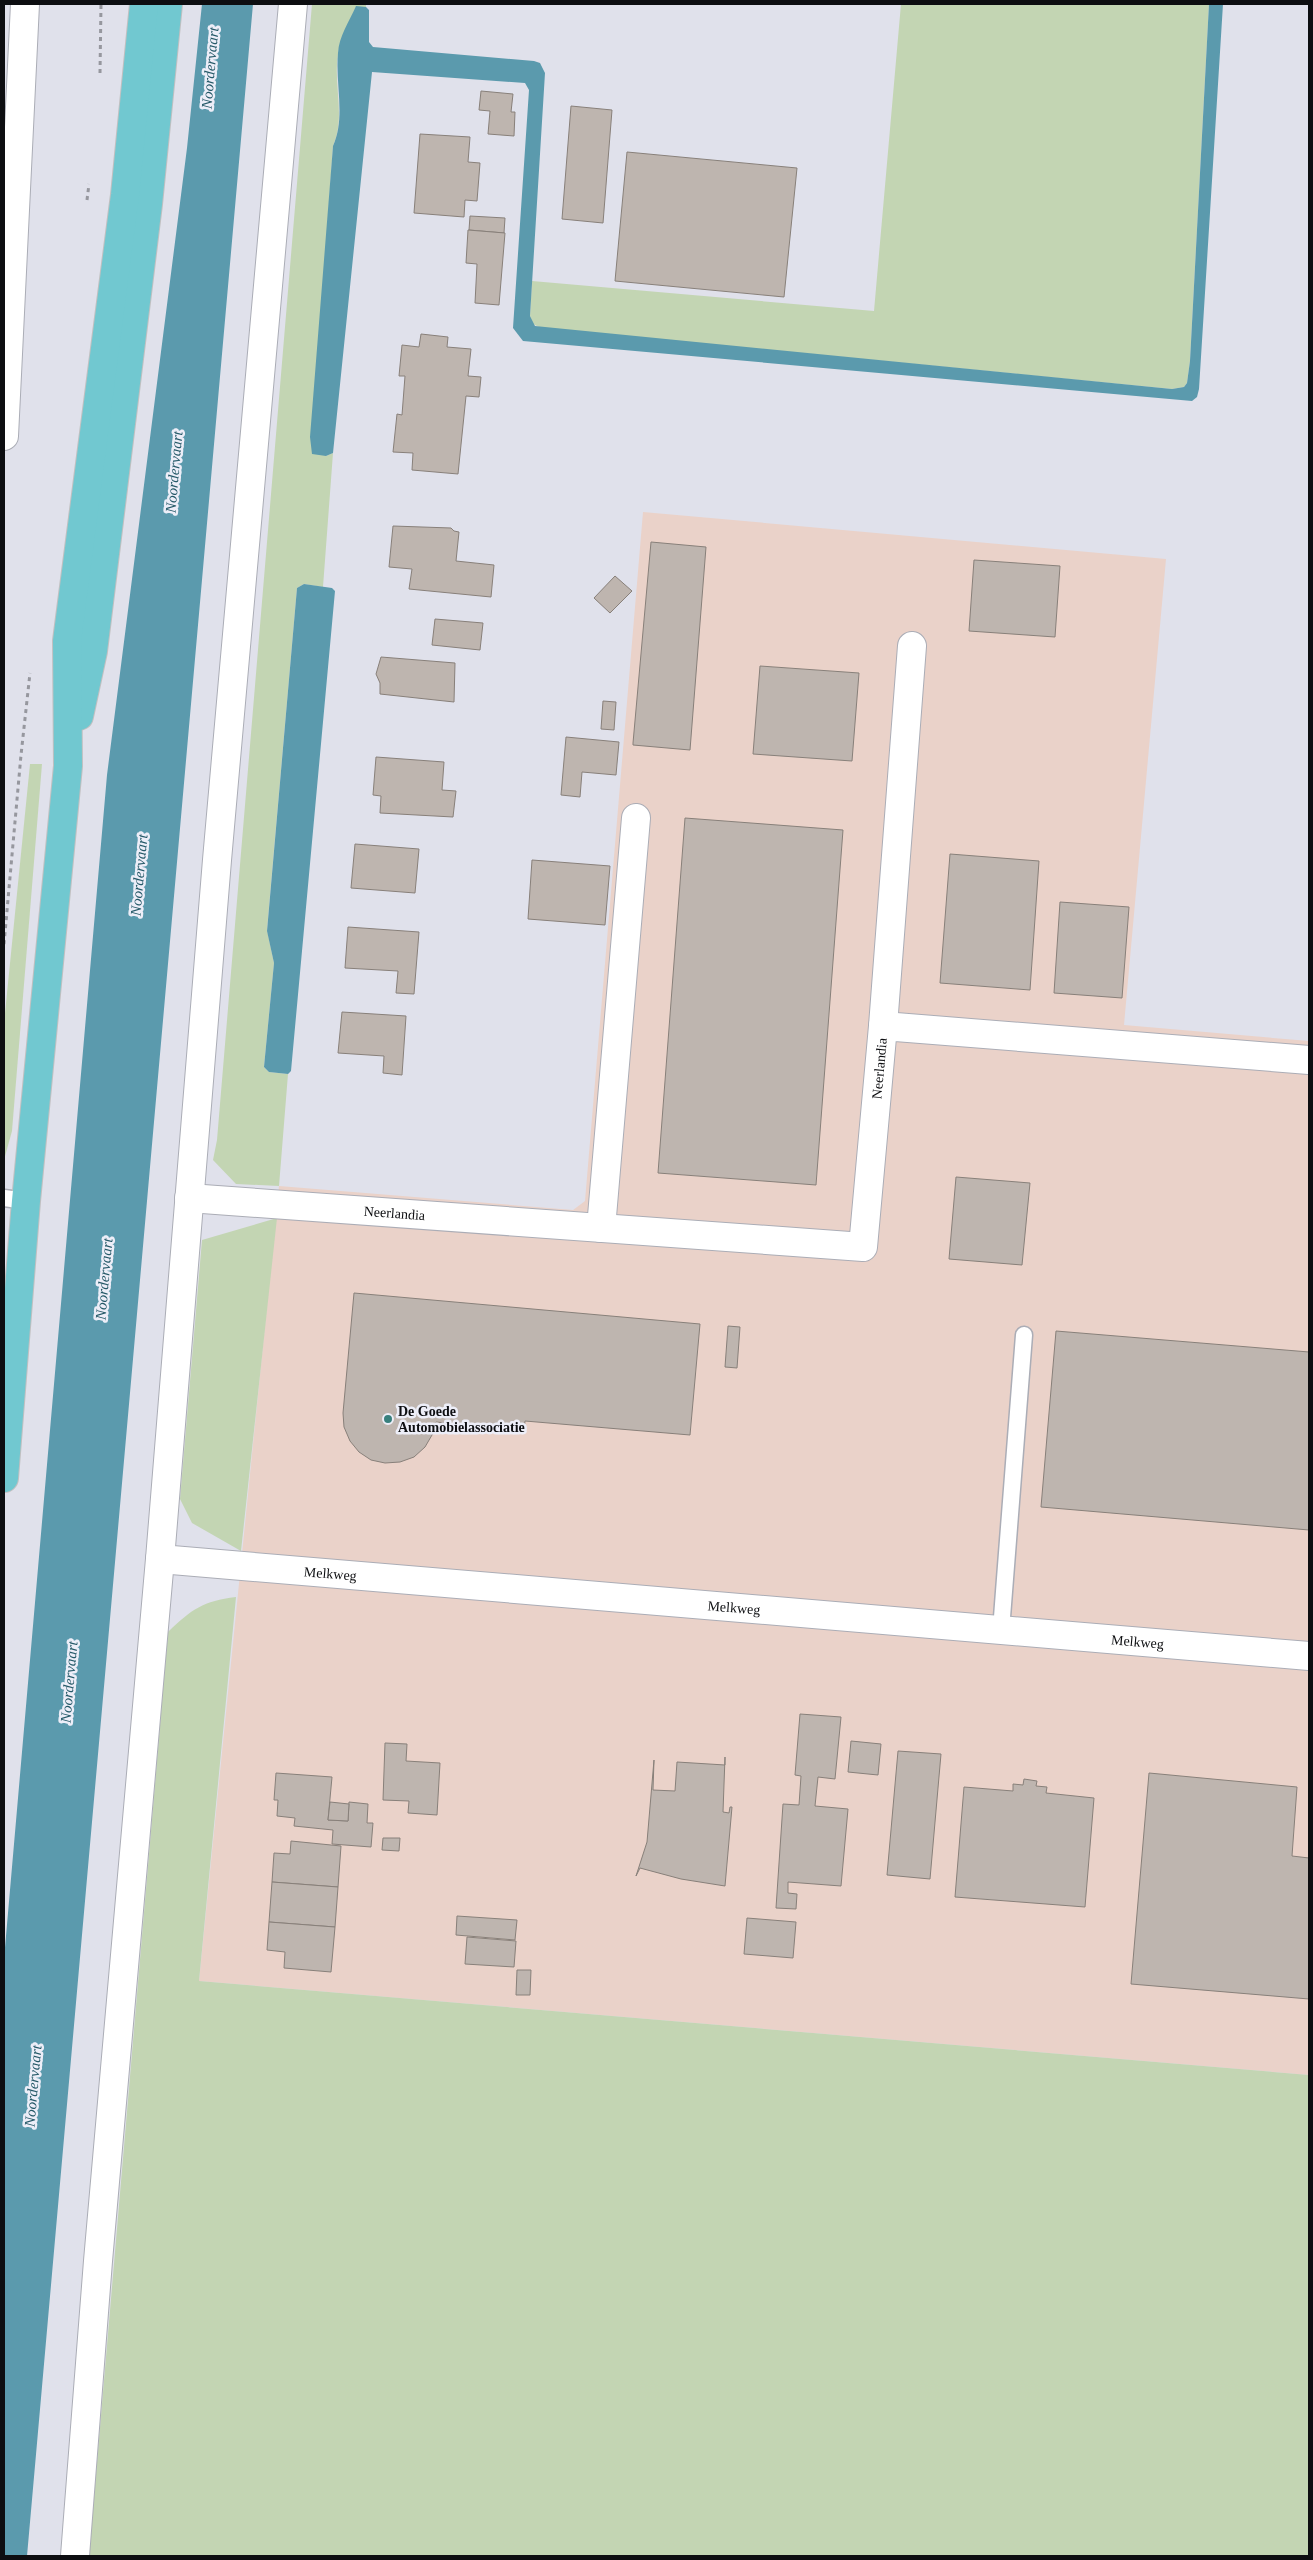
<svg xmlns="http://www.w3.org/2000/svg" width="1313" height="2560" font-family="Georgia,serif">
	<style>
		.industrial { fill: #ead2c9 }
		.green { fill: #c3d5b3 }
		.water { fill: #5b9aad }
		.building { fill: #beb5af; stroke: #88807a }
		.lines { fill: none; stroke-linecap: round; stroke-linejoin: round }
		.service-casing { stroke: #abadb6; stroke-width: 19 }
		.minor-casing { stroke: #abadb6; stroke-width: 30 }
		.primary-casing { stroke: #c0c0c1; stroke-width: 30 }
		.path { stroke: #96979e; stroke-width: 3; stroke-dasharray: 4 4; stroke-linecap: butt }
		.service { stroke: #fff; stroke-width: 16 }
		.minor { stroke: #fff; stroke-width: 28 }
		.primary { stroke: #71c8d0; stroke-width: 28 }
		.poi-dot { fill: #38807d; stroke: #edeef8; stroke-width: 2 }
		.labels { text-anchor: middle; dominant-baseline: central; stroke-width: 5; stroke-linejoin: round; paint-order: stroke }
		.street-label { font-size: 14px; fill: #0d0e11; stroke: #edeef8 }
		.poi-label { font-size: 14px; font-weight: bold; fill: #0d0e11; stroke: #edeef8; text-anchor: start }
		.water-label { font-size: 15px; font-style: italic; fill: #255968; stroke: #edeef8 }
	</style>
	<rect width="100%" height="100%" fill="#e0e1eb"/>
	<path class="industrial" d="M643,512L1166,559L1124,1025L1309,1041V2075L199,1981L279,1186L573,1210L585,1201Z"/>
	<g class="green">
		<path d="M312,4H366V7H356C350,21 340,38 338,54C333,85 346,117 333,146L325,260L326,456L333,453L323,587L304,584L297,588L267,930L274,963L264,1067L269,1072L288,1074L279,1186L236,1184L213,1160L217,1140Z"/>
		<path d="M901,4H1209L1190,361L1187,383L1184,387L1172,389L541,328L533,324L530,316L532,281L874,311Z"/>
		<path d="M30,764H42L12,1131L4,1160L5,1013Z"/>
		<path d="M277,1218L241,1551L192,1523L180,1499L202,1240Z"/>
		<path d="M236,1597L199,1981L1309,2075V2556H89L168,1632C192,1609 203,1601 236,1597Z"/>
	</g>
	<g class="water">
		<path d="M202,4H253L27,2556H4V1959L107,775L187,148Z"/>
		<path d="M1209,4H1223L1199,389L1197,397L1192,401L523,341L513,328L529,90L525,83L372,72L333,453L326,456L312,454L310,437L333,146C346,117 335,84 338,53C339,36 349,22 356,6L366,7L369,10V42L373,47L534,61L540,63L545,73L530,316L535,326L1172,389L1184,387L1187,383L1190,361Z"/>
		<path d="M304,584L332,588L335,591L291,1071L288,1074L269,1072L264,1067L274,963L267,931L297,588Z"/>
	</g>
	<g class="building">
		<path d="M481,91L513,94L511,112H515L514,136L488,134L490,111L479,110Z"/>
		<path d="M571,106L612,110L603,223L562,219Z"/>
		<path d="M420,134L470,137L468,162L480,163L477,201L465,200L464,217L414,213Z"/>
		<path d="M627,152L797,168L784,297L615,281Z"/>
		<path d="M470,216L505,218L504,233L469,230Z"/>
		<path d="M468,230L505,233L499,305L475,303L477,264L466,263Z"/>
		<path d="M421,334L448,337L447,347L471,349L468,376L481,377L479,397L466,396L458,474L412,470L413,453L393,452L397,414L402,415L405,376H399L402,345L419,347Z"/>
		<path d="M393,526L451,528L454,531L459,532L456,561L494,565L491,597L409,589L412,569L389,567Z"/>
		<path d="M651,542L706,547L690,750L633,745V743Z"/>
		<path d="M974,560L1060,566L1055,637L969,631Z"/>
		<path d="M615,576L632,591L610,613L594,598Z"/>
		<path d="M435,619L483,623L480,650L432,645Z"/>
		<path d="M381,657L455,663L454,702L380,694V683L376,674Z"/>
		<path d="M760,666L859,673L852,761L753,754Z"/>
		<path d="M603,701L616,702L614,730L601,729Z"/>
		<path d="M566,737L619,742L616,775L582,772L580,797L561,795Z"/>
		<path d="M376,757L444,762L442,790L456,791L453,817L380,813L381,796L373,795Z"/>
		<path d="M685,818L843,830L816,1185L658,1173Z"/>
		<path d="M355,844L419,849L415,893L351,888Z"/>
		<path d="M950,854L1039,861L1030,990L940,983Z"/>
		<path d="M532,860L610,866L605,925L528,919Z"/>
		<path d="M1060,902L1129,907L1122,998L1054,993Z"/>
		<path d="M348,927L419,932L414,994L396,993L398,971L345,968Z"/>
		<path d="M342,1012L406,1016L402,1075L383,1073L384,1056L338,1053Z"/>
		<path d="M956,1177L1030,1183L1022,1265L949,1259Z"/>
		<path d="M354,1293L700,1324L690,1435L525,1421L524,1431L436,1422L432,1435L425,1447L414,1457L400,1462L385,1463L371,1460L359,1452L350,1441L344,1427L343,1413Z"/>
		<path d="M728,1326L740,1327L737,1368L725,1367Z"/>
		<path d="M1056,1331L1309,1352V1530L1041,1507Z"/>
		<path d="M800,1714L841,1717L835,1779L818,1777L815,1806L848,1809L841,1886L788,1882V1893L797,1894L796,1909L776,1908L783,1804L799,1805L801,1776L795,1775Z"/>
		<path d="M851,1741L881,1744L878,1775L848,1772Z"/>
		<path d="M385,1743L407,1744L406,1761L440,1763L437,1815L408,1813L409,1801L383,1800Z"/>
		<path d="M898,1751L941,1754L930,1879L887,1875Z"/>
		<path d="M725,1757L723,1812L729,1813L730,1807H732L725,1886L681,1879L640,1868L636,1876L647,1842L654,1760L653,1790L675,1791L677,1762L725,1765Z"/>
		<path d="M276,1773L332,1777L328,1820L348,1821L349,1802L368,1804L367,1823H373L371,1847L332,1844L333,1830L294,1826L295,1818L277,1816L278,1800H274Z"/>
		<path d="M1149,1773L1297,1787L1292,1856L1309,1858V1999L1131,1984Z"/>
		<path d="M1024,1779L1037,1781L1036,1786L1047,1787L1046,1793L1094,1798L1085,1907L955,1897L964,1787L1013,1791V1784L1023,1785Z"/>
		<path d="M330,1802L349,1804L348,1821L328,1820Z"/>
		<path d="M383,1838H400L399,1851L382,1850Z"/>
		<path d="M291,1841L341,1846L338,1887L272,1882L274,1853L290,1854Z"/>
		<path d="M272,1882L338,1887L335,1927L269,1922Z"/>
		<path d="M457,1916L517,1920L515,1940L456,1935Z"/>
		<path d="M747,1918L796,1922L793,1958L744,1954Z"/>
		<path d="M269,1922L335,1927L331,1972L284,1968L285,1952L267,1950Z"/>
		<path d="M467,1937L516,1941L514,1967L465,1964Z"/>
		<path d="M517,1970H531L530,1995H516Z"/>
	</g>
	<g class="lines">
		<defs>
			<g id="service">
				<path d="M4,1198L26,1201"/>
				<path d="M1001,1630L1024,1335"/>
			</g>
			<g id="minor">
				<path d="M4,436L25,4"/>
				<path d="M883,1026L912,646"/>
				<path id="s1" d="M189,1198L863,1247L883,1026L1309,1060"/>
				<path d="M601,1228L636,818"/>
				<path id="s2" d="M160,1559L1309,1656"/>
				<path d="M75,2556L98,2261L160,1559L217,860L293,4"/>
			</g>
			<g id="primary">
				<path d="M79,716L93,651L148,204L168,4"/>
				<path d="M4,1478L26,1201L68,766L67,641L125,195L144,4"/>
			</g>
		</defs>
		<use href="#service" class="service-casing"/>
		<use href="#minor" class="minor-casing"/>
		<use href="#primary" class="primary-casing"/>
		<g class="path">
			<path d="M100,73L101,4"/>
			<path d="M87,200L89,184"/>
			<path d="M4,944L21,755L30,673"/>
		</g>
		<use href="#service" class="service"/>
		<use href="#minor" class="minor"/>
		<use href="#primary" class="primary"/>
	</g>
	<circle class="poi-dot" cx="388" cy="1419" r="5"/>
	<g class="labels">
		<g class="street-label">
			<text stroke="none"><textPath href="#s1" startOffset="855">Neerlandia</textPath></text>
			<text stroke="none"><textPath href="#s1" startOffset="206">Neerlandia</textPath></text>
			<text stroke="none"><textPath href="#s2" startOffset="171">Melkweg</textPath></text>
			<text stroke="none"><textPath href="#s2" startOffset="576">Melkweg</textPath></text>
			<text stroke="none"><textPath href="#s2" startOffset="981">Melkweg</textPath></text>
		</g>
		<g class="poi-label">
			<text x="398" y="1411">De Goede<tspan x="398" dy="16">Automobielassociatie</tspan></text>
		</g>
		<g class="water-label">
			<text transform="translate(210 68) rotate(-85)">Noordervaart</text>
			<text transform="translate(174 472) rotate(-85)">Noordervaart</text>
			<text transform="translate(139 875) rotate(-85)">Noordervaart</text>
			<text transform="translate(104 1279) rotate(-85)">Noordervaart</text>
			<text transform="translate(69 1682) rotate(-85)">Noordervaart</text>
			<text transform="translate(33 2086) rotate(-85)">Noordervaart</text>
		</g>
	</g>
	<rect width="1313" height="2560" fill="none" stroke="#0d0e11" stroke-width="10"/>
</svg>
